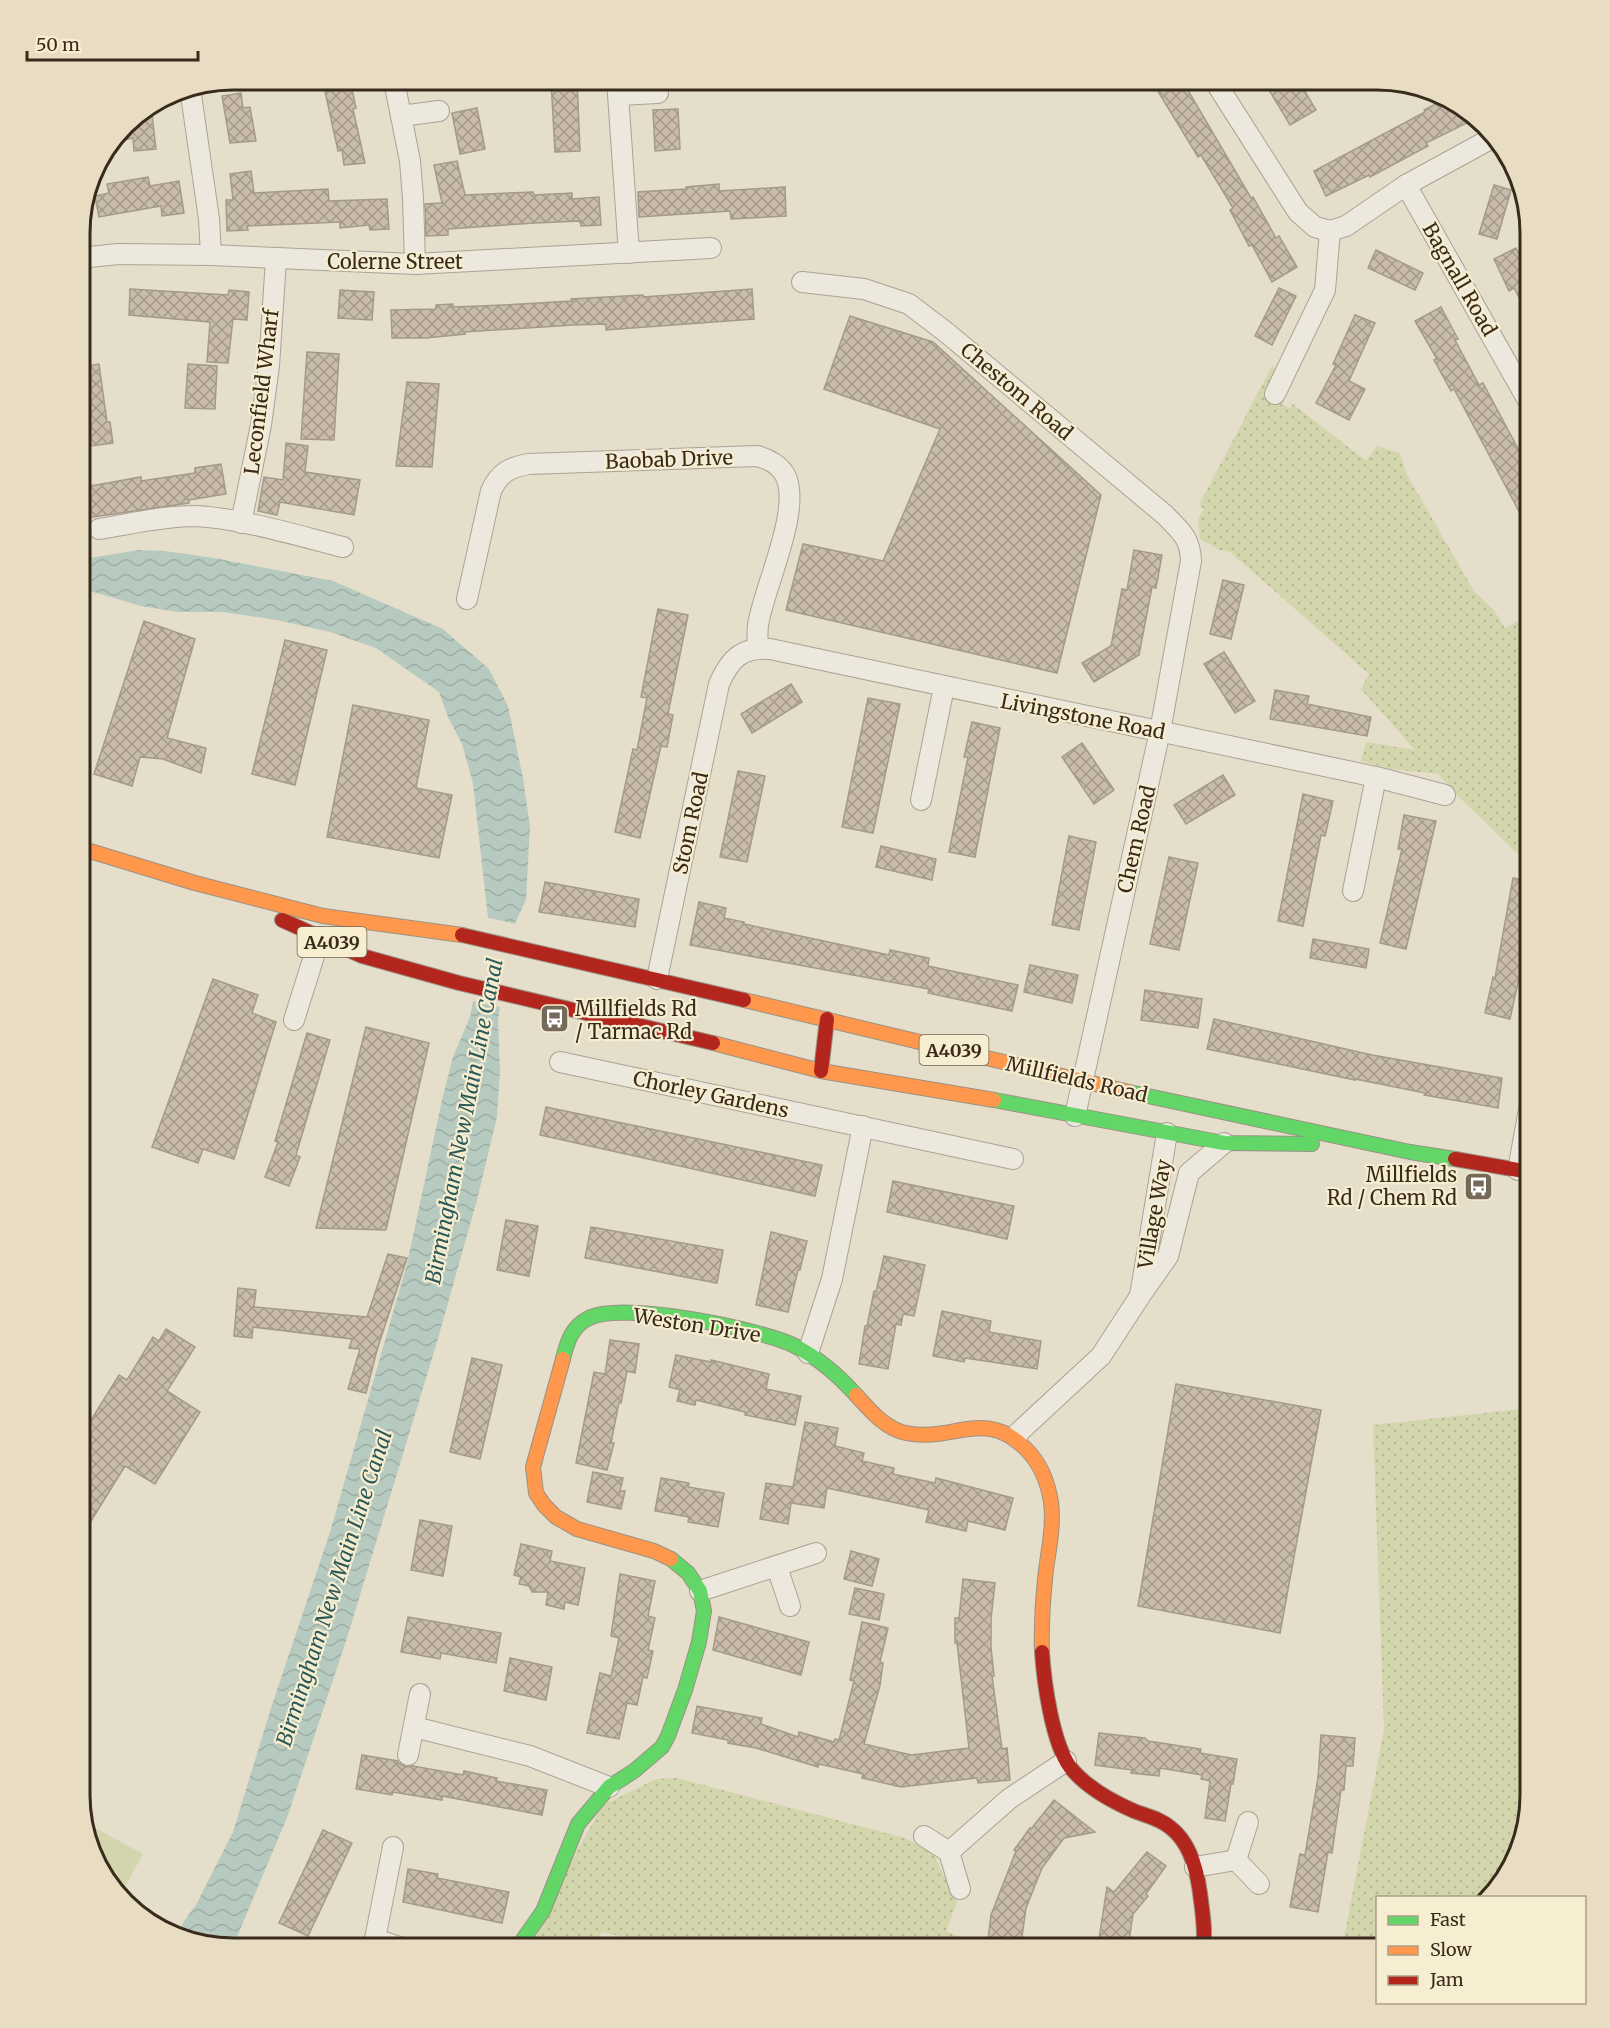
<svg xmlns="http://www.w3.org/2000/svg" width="1610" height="2028" font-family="Merriweather,serif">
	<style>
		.grass { fill: #d3d6ac }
		.park { fill: url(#park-dots) }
		.water { fill: url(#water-waves) }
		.pier { fill: #e5decb }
		.building { fill: url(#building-cross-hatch); stroke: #a5998a; stroke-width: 1.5 }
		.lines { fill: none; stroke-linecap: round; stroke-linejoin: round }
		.street-casing { stroke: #aaa395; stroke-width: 22 }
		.fast-casing { stroke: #9a9284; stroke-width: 16 }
		.slow-casing { stroke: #9a9284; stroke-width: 16 }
		.jam-casing { stroke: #9a9284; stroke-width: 16 }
		.street { stroke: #ece8dd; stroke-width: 20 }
		.fast { stroke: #63d668; stroke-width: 14 }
		.slow { stroke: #ff974d; stroke-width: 14 }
		.jam { stroke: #b3261e; stroke-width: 14 }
		.labels { text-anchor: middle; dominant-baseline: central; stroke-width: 4.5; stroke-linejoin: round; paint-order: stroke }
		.shield { fill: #f7edd0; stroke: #726552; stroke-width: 1.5 }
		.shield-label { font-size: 18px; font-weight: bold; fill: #392b1c }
		.street-label { font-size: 20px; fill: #392b1c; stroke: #f7edd0 }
		.poi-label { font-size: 20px; fill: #392b1c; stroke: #f7edd0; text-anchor: start }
		.water-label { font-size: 21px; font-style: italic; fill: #2a5958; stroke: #f7edd0 }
		.rim { fill: none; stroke: #392b1c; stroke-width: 3 }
	</style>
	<defs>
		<pattern id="park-dots" width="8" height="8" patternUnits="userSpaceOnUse" patternTransform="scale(1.5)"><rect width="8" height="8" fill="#d3d6ac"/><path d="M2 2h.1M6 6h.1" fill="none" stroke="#b6b893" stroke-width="1.8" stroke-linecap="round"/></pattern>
		<pattern id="water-waves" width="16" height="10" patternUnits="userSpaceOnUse" patternTransform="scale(1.5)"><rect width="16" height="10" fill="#b7cabf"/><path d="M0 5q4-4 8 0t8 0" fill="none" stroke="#9eaea4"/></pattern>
		<pattern id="building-cross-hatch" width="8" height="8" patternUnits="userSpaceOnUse" patternTransform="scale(1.5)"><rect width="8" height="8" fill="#c9bcab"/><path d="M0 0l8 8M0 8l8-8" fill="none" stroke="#a4998a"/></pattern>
	</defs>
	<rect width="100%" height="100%" fill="#e5decb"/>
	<path class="grass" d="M88,1824L143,1854L121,1894L105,1880Z"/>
	<g class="park">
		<path d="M1272,366L1278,371L1267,395L1290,408L1293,404L1366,461L1377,446L1400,453L1406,473L1474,591L1494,610L1505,628L1518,621L1530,636V866L1458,796L1438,774L1391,769L1361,761L1366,742L1415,750L1361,689L1369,674L1230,552L1220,550L1200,539L1198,520L1204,509L1199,505Z"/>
		<path d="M1530,1408V1795L1510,1871L1486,1897L1378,1898L1377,1948H1342L1384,1730L1373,1425Z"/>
		<path d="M677,1778L905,1838L933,1853L957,1902L946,1931L985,1948H675L601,1932L597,1948H530L578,1849L603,1805L656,1779Z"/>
	</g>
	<path class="water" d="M139,550L165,551L214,558L333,581L443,629L489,669L508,706L523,778L530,827L526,900L514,925L498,1020L500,1071L497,1117L477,1200L437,1342L347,1638L288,1815L237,1937L230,1948L176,1933L197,1903L233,1832L272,1705L330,1532L407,1264L442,1100L453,1057L470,1017L488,918L473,783L462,744L448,717L439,692L376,648L330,632L277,620L223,612H179L141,606L80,588V558H90Z"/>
	<path class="pier" d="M485,917L517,924L503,1008L470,1000Z"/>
	<g class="building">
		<path d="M335,80H350L356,108L353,109L365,163L344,165L342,150L338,151L323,82Z"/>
		<path d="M551,80H577L580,151L555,152Z"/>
		<path d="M1151,80H1182L1251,198L1253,197L1276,238L1279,236L1297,267L1272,282L1252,245L1249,246L1230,210L1233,208L1201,155L1198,157Z"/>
		<path d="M1263,80H1298L1316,110L1290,125Z"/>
		<path d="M241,93L243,108L250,107L256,141L230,143L222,96Z"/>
		<path d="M1447,98L1453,100L1466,111L1471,121L1426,143L1428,146L1370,177L1369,175L1326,196L1314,171L1425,112L1424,110Z"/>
		<path d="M151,106L156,149L134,151L133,138L113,142L132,118Z"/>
		<path d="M477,108L485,149L460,154L452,113Z"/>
		<path d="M678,109L680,149L655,151L653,110Z"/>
		<path d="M457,161L465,195L533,192L534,195L572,193V199L599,197L601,225L581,226L580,221L535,223L448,229V235L426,236L425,204L442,203L434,165Z"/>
		<path d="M251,171L254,193L328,189L329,201L387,199L389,229L370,230L369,225L340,228V222L247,226L248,230L227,231L226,200H233L230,174Z"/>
		<path d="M148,177L150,186L179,181L184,213L162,216L161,206L99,217L95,196L109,193L107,184Z"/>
		<path d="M719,184V191L785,187L786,216L731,219L730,211L639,217L638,192L686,189V187Z"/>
		<path d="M1494,185L1511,190L1497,239L1479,234Z"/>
		<path d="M1516,248L1530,277V318L1514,288L1509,291L1494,259Z"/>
		<path d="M1376,250L1423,273L1415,290L1368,268Z"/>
		<path d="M1279,288L1296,296L1272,345L1255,336Z"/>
		<path d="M130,289L228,295L229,290L249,292L247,320L233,319L228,363L207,362L210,322L129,315Z"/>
		<path d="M752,289L754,319L606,330V324L573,325L464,332L465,334L426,338H392L391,310L436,309V305L453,304V307L504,305L572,301L571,299L643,295V297Z"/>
		<path d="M340,290L374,292L372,320L338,318Z"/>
		<path d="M1441,307L1458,339L1455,340L1479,385L1483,383L1530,471V532L1454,389L1451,391L1434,360L1437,359L1415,321Z"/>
		<path d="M1355,315L1375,323L1349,381L1365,389L1349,420L1316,403L1336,365L1333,364Z"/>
		<path d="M850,316L933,342L1101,495L1057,673L786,610L803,544L883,561L940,429L824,389Z"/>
		<path d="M307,352L339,354L334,440L301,439Z"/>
		<path d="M99,364L107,422H110L113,443L82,447L80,432V367Z"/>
		<path d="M188,364L217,366L215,409L185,408Z"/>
		<path d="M407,382L439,384L432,467L396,466Z"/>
		<path d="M286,443L308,446L305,472L360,480L354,515L280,502L277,515L258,511L264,477L283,480Z"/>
		<path d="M221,464L226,494L189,500V503L80,519V488L141,477V481L195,473V468Z"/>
		<path d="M1134,550L1162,555L1156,588L1152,587L1139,655L1094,682L1082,663L1111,646L1122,589L1127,590Z"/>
		<path d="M1223,580L1244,585L1231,639L1210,634Z"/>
		<path d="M658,609L688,615L668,714L673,715L667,747L661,746L640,838L615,832L633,749L637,750L647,698L641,697Z"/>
		<path d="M144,621L195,639L167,738L206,748L201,773L163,759L140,757L132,786L94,774Z"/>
		<path d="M285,640L327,650L295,785L252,774Z"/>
		<path d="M1224,652L1255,701L1235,713L1204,664Z"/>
		<path d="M791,684L802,702L752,733L741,714Z"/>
		<path d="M1275,690L1309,696L1307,704L1371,717L1367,736L1270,719Z"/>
		<path d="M868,698L900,704L873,833L842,827Z"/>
		<path d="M353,705L429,720L416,788L452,795L439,858L327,837Z"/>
		<path d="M972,722L1000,728L975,857L949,852L968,757H964Z"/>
		<path d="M1082,743L1114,790L1094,804L1062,757Z"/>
		<path d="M738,771L765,776L747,862L720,857Z"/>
		<path d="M1223,775L1235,795L1186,824L1174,805Z"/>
		<path d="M1303,794L1333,801L1325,836L1321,835L1303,926L1278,921Z"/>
		<path d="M1404,815L1436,821L1406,949L1380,943L1402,849H1398Z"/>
		<path d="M1069,836L1096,842L1079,930L1052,925Z"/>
		<path d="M881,846L936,859L932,880L876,867Z"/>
		<path d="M1169,857L1198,863L1179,950L1150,944Z"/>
		<path d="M1513,878L1530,881V929L1510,1019L1485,1013L1493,977L1495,978Z"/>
		<path d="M545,882L639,899L635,927L539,912Z"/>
		<path d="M699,902L726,908L724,918L744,922V924L889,955L890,950L929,958L928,966L1018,985L1012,1011L928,993L929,989L690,945Z"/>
		<path d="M1313,939L1369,949L1366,968L1310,958Z"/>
		<path d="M1030,965L1078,975L1072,1003L1024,992Z"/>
		<path d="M213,979L258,995L252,1013L276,1022L234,1159L203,1149L198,1163L152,1147Z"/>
		<path d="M1145,990L1202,999L1198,1028L1141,1020Z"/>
		<path d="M1214,1019L1372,1055L1502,1078L1498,1108L1424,1095L1425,1093L1355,1079V1080L1207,1049Z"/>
		<path d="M366,1027L429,1043L386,1230L316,1228Z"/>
		<path d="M307,1033L330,1040L296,1155L300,1157L289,1186L265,1177L278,1142L275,1141Z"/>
		<path d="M546,1107L822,1165L815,1196L540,1135Z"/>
		<path d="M893,1181L1014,1206L1007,1239L887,1212Z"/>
		<path d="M506,1220L538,1226L529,1276L497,1270Z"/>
		<path d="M591,1227L723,1250L717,1283L585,1258Z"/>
		<path d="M771,1232L807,1241L800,1270H798L788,1312L756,1305Z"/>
		<path d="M388,1254L407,1258L377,1350L366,1393L348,1389L360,1349L349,1348L352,1339L253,1327L252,1338L234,1336L238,1288L256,1290L254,1307L367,1317Z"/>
		<path d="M884,1256L925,1265L914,1316L903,1314L901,1325L896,1324L888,1369L859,1364L865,1326H867L874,1291L876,1292Z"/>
		<path d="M942,1311L991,1321L989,1332L1041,1341L1037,1369L965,1358L964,1362L933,1356Z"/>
		<path d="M166,1329L195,1347L167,1391L200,1412L155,1484L125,1466L80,1539V1438L119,1375L127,1380L153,1337L159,1341Z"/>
		<path d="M610,1340L639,1344L635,1373L627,1371L621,1403L619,1402L611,1443H614L607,1470L576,1463L594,1372L605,1374Z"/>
		<path d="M676,1355L711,1362V1360L769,1374L766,1389L801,1396L795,1425L745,1415V1412L696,1400L695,1405L677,1401L680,1390L669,1387Z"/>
		<path d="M472,1358L502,1365L480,1459L450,1452Z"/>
		<path d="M1176,1384L1321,1410L1280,1633L1138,1606Z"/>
		<path d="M805,1422L838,1428L835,1446L864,1453L862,1461L894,1468L893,1474L935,1483L936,1478L1013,1498L1005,1530L968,1521L966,1531L926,1522L929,1510L827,1488L824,1508L791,1503L788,1524L760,1519L766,1483L793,1487Z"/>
		<path d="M593,1472L623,1478L620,1491H625L621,1509L587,1502Z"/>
		<path d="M661,1478L689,1483L688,1487L724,1493L718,1527L688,1522L689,1517L655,1511Z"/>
		<path d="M420,1520L452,1526L443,1576L411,1570Z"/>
		<path d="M521,1544L552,1551L550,1561L585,1568L578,1605L565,1602L564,1609L546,1605L548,1592H532L529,1586L519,1584L521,1577L514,1575Z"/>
		<path d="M851,1551L879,1559L872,1586L844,1579Z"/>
		<path d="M620,1574L655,1581L648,1616L655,1618L648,1650L653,1651L647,1678L643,1677L637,1705L627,1703L619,1739L587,1733L600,1673L611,1676L619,1638L611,1636Z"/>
		<path d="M963,1579L995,1583L991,1619V1647L994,1676H992L1002,1749L1007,1748L1010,1780L978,1783L977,1778L901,1787L862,1778L863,1774L819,1764L818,1767L756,1748L728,1743V1740L692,1733L697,1706L762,1718L761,1724L798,1737L799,1732L834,1742L835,1739L839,1740L854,1681L850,1680L862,1622L888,1628L880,1662L883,1663L880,1685L864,1744L911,1755L969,1748L957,1643H955V1618H959Z"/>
		<path d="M855,1588L884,1594L879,1620L849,1614Z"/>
		<path d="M408,1617L501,1633L496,1663L441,1653L440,1659L401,1652Z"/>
		<path d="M719,1617L809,1642L801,1675L713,1650Z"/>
		<path d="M510,1658L552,1667L546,1700L504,1691Z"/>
		<path d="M1099,1733L1145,1738L1148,1741L1201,1749L1200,1753L1237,1759L1233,1784H1231L1225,1821L1205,1818L1210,1781L1201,1779L1202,1775L1160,1768L1159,1776L1131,1773L1132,1770L1095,1765Z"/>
		<path d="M1321,1735L1355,1738L1353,1766H1346L1344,1790H1341L1332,1853L1328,1852L1318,1912L1290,1907L1300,1854L1305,1855L1318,1778Z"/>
		<path d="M362,1755L398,1761V1763L406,1767L413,1766L463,1775L464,1771L497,1778L496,1781L547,1790L542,1815L442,1796V1800L393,1792L392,1795L356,1789Z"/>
		<path d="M1054,1800L1095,1832L1064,1838L1042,1868L1026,1908L1021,1944L988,1940L991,1915L1016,1851L1014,1850L1030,1828L1031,1829Z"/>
		<path d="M323,1830L352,1843L308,1936L279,1923Z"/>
		<path d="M1147,1852L1166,1866L1146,1894L1148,1896L1133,1914L1128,1948L1098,1945L1107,1887L1114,1892Z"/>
		<path d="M408,1869L438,1874L437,1878L509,1892L502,1923L403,1902Z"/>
	</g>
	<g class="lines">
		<defs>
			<g id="street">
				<path d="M617,80L629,253"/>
				<path d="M1214,80L1298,212L1315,227L1330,231L1346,226L1406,185L1494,137"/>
				<path d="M395,86L410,161L413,198L415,264"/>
				<path d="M190,88L209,219L211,255"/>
				<path d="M619,95L658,93"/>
				<path d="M401,116L439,111"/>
				<path d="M1406,185L1530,404"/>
				<path d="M80,258L118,254L211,255L415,264L711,248"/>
				<path d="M802,282L864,289L909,304L947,333L1165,515C1181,532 1190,537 1191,561L1160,731L1075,1116"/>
				<path d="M1275,394L1325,290L1330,231"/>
				<path d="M241,523L261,425L269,366L276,259"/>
				<path d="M99,529C130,524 163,516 195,516C240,518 299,536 343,547"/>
				<path d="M467,599L491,491C499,473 510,467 529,464L757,456C769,459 781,466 786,477C801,512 764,587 758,625C757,633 758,641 757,648"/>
				<path d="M921,800L944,687"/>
				<path d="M1353,891L1376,777"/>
				<path d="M657,979L719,684C730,659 741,647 770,649L1376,777L1445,795"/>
				<path d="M294,1020L320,937"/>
				<path d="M560,1062L1013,1159"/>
				<path d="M1167,1133L1140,1296L1168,1256L1189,1173L1224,1143"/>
				<path d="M1518,1170L1530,1104"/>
				<path d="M808,1353L832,1279L863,1126"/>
				<path d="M1017,1438L1018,1433L1101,1356L1140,1296"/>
				<path d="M777,1567L790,1606"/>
				<path d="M700,1591L816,1553"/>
				<path d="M414,1727L530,1756L609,1787"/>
				<path d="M408,1755L420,1694"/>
				<path d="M924,1836L949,1852L960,1889"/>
				<path d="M949,1852L1009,1799L1066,1761"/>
				<path d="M1236,1860L1259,1884"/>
				<path d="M1195,1867L1236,1860L1248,1822"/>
				<path d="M375,1939L402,1948"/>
				<path d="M370,1948L375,1939L393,1847"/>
			</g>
			<g id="fast">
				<path d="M1129,1092L1410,1152L1455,1159"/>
				<path d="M994,1100L1224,1143L1312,1144"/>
				<path d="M563,1359C567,1342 572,1326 589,1318C623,1301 761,1329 795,1346C820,1359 838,1375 856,1395"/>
				<path d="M517,1948L543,1911L578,1824L609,1787L634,1771L662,1747L668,1736L685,1690L699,1642L704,1611L700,1591L688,1573L671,1559"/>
			</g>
			<g id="slow">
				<path d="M80,848L195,883L323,916L462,935"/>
				<path d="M744,1000L1129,1092"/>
				<path d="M713,1043L821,1071L994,1100"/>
				<path d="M563,1359L533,1467L536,1493L544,1505L556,1517L577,1529L654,1551L671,1559"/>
				<path d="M856,1395C869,1409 885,1429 906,1433C952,1443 985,1407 1026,1449C1040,1463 1048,1483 1051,1502C1054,1524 1049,1548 1046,1570C1043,1597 1041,1625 1042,1652"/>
			</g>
			<g id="jam">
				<path d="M282,920L362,956L459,983L713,1043"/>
				<path d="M462,935L744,1000"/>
				<path d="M821,1071L827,1019"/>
				<path d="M1455,1159L1530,1172"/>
				<path d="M1042,1652C1044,1682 1052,1742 1070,1767C1085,1786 1111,1801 1134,1811C1147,1816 1161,1819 1171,1828C1190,1843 1197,1870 1200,1893C1202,1910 1206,1931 1203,1948"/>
			</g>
		</defs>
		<use href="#street" class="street-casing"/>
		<use href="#fast" class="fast-casing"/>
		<use href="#slow" class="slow-casing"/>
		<use href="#jam" class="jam-casing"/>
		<use href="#street" class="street"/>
		<use href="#fast" class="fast"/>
		<use href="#slow" class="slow"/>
		<use href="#jam" class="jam"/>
	</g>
	<defs>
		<symbol id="bus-square" viewBox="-11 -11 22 22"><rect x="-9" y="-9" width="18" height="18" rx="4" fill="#756a59" stroke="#f7edd0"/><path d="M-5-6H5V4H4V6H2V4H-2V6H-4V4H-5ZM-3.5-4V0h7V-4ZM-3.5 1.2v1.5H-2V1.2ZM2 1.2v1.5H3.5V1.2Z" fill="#fff"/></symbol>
	</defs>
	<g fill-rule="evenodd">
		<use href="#bus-square" x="538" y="1002" width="33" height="33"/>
		<use href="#bus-square" x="1462" y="1170" width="33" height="33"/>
	</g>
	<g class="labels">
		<g class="shield">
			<rect x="297.5" y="927" width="69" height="30" rx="4.5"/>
			<rect x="919.5" y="1035" width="69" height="30" rx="4.5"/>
		</g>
		<g class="shield-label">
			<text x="332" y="942">A4039</text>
			<text x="954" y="1050">A4039</text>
		</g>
		<g class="street-label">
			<text x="395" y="261">Colerne Street</text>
			<text transform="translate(1460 279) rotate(60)">Bagnall Road</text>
			<text transform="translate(1017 391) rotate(40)">Chestom Road</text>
			<text transform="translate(261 392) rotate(-83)">Leconfield Wharf</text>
			<text transform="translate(669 459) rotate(-2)">Baobab Drive</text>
			<text transform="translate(1083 716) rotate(11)">Livingstone Road</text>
			<text transform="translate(690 823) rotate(-78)">Stom Road</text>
			<text transform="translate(1136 839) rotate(-77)">Chem Road</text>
			<text transform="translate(1077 1079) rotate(13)">Millfields Road</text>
			<text transform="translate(711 1094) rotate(12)">Chorley Gardens</text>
			<text transform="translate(1154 1214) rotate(-80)">Village Way</text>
			<text transform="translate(697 1325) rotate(9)">Weston Drive</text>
		</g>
		<g class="poi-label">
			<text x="575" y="1008">Millfields Rd<tspan x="575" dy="23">/ Tarmac Rd</tspan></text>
			<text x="1457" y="1174" text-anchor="end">Millfields<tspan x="1457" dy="23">Rd / Chem Rd</tspan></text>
		</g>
		<g class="water-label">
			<text transform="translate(464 1121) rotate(-79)">Birmingham New Main Line Canal</text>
			<text transform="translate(334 1588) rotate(-72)">Birmingham New Main Line Canal</text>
		</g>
	</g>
	<path d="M0 0H1610V2028H0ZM233 90H1377A143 143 0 0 1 1520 233V1795A143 143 0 0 1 1377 1938H233A143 143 0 0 1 90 1795V233A143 143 0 0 1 233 90Z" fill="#e8ddc2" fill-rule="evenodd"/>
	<path class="rim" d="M233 90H1377A143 143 0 0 1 1520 233V1795A143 143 0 0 1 1377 1938H233A143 143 0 0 1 90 1795V233A143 143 0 0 1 233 90Z"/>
	<rect x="1376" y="1896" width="210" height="108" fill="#f7edd0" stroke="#ab9f88" stroke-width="1.5"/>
	<rect x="1388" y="1916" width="30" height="9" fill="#63d668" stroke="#ab9f88" stroke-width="1.5"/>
	<text x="1430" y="1926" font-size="18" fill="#392b1c">Fast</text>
	<rect x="1388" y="1946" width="30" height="9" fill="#ff974d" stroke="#ab9f88" stroke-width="1.5"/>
	<text x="1430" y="1956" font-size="18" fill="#392b1c">Slow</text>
	<rect x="1388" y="1976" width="30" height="9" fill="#b3261e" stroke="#ab9f88" stroke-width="1.5"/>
	<text x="1430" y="1986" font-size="18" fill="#392b1c">Jam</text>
	<path d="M27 51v9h171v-9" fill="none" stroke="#392b1c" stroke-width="3"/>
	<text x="36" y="51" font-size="18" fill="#392b1c" stroke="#f7edd0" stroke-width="4.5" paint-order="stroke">50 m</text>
</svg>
